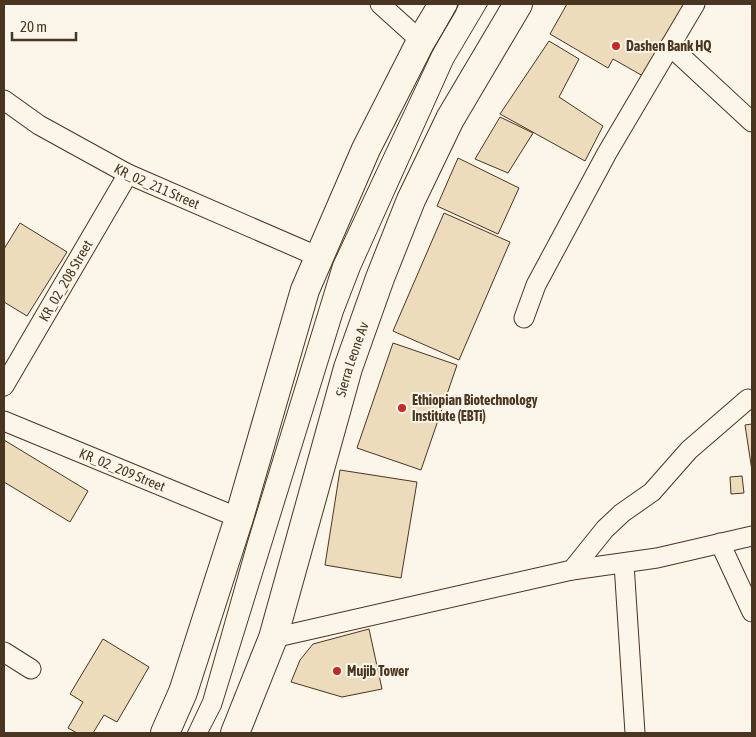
<svg xmlns="http://www.w3.org/2000/svg" width="756" height="737" font-family="'Asap Condensed',sans-serif">
	<style>
		.building { fill: #ecdcbc; stroke: #4a3520 }
		.lines { fill: none; stroke-linecap: round; stroke-linejoin: round }
		.street-casing { stroke: #4a3520; stroke-width: 21 }
		.primary-casing { stroke: #4a3520; stroke-width: 30 }
		.street { stroke: #fbf6e9; stroke-width: 19 }
		.primary { stroke: #fbf6e9; stroke-width: 28 }
		.tram { stroke: #4a3520; stroke-width: 1 }
		.poi-dot { fill: #c62828; stroke: #fbf6e9; stroke-width: 2 }
		.labels { text-anchor: middle; dominant-baseline: central; stroke-width: 4; stroke-linejoin: round; paint-order: stroke }
		.poi-label { font-size: 14px; font-weight: bold; fill: #4a3520; stroke: #fbf6e9; text-anchor: start }
		.street-label { font-size: 14px; fill: #4a3520; stroke: #fbf6e9 }
	</style>
	<rect width="100%" height="100%" fill="#fbf6e9"/>
	<g class="building">
		<path d="M567,4H685L643,76L613,59L608,68L550,34Z"/>
		<path d="M549,41L579,59L559,97L603,126L585,161L500,114Z"/>
		<path d="M500,117L533,133L508,173L475,159Z"/>
		<path d="M458,158L519,188L498,234L437,206Z"/>
		<path d="M444,213L510,242L459,360L393,331Z"/>
		<path d="M20,223L67,252L27,316L4,302V249Z"/>
		<path d="M393,343L457,365L421,470L357,448Z"/>
		<path d="M752,424V471L745,425Z"/>
		<path d="M4,440L88,491L70,522L4,482Z"/>
		<path d="M340,470L417,482L401,578L325,565Z"/>
		<path d="M742,476L744,493L731,494L730,477Z"/>
		<path d="M369,629L382,689L342,697L291,682L300,660L313,644Z"/>
		<path d="M103,639L149,667L117,722L104,715L93,733H77L68,728L83,702L70,694Z"/>
	</g>
	<g class="lines">
		<defs>
			<g id="street">
				<path d="M380,4L421,41"/>
				<path d="M670,46L752,122"/>
				<path id="s1" d="M4,100L39,125L128,174L319,257"/>
				<path d="M524,318L536,285L607,153L695,4"/>
				<path id="s2" d="M4,386L128,174"/>
				<path id="s3" d="M4,421L239,518"/>
				<path d="M720,543L752,612"/>
				<path d="M624,564L635,733"/>
				<path d="M572,570L605,529L622,513L652,492L689,450L748,399"/>
				<path d="M273,638L572,570L657,558L752,536"/>
				<path d="M4,652L31,669"/>
			</g>
			<g id="primary">
				<path d="M165,733L183,692L239,518L305,290L366,149L421,41L443,4"/>
				<path id="s4" d="M235,733L273,638L348,368L380,278L411,200L450,119L518,4"/>
			</g>
		</defs>
		<use href="#street" class="street-casing"/>
		<use href="#primary" class="primary-casing"/>
		<use href="#street" class="street"/>
		<use href="#primary" class="primary"/>
		<g class="tram">
			<path d="M187,733L203,699L248,540L333,263L432,52L459,4"/>
			<path d="M208,733L221,708L343,314L360,270L453,63L488,4"/>
		</g>
	</g>
	<g class="poi-dot">
		<circle cx="616" cy="46" r="5"/>
		<circle cx="402" cy="408" r="5"/>
		<circle cx="337" cy="671" r="5"/>
	</g>
	<g class="labels">
		<g class="poi-label">
			<text x="626" y="46">Dashen Bank HQ</text>
			<text x="412" y="400">Ethiopian Biotechnology<tspan x="412" dy="16">Institute (EBTi)</tspan></text>
			<text x="347" y="671">Mujib Tower</text>
		</g>
		<g class="street-label">
			<text stroke="none"><textPath href="#s1" startOffset="176">KR_02_211 Street</textPath></text>
			<text stroke="none"><textPath href="#s2" startOffset="122">KR_02_208 Street</textPath></text>
			<text stroke="none"><textPath href="#s4" startOffset="392">Sierra Leone Av</textPath></text>
			<text stroke="none"><textPath href="#s3" startOffset="128">KR_02_209 Street</textPath></text>
		</g>
	</g>
	<rect width="756" height="737" fill="none" stroke="#4a3520" stroke-width="10"/>
	<path d="M12 32v8h64v-8" fill="none" stroke="#4a3520" stroke-width="2.5"/>
	<text x="20" y="32" font-size="15" fill="#4a3520" stroke="#fbf6e9" stroke-width="4" paint-order="stroke">20 m</text>
</svg>
